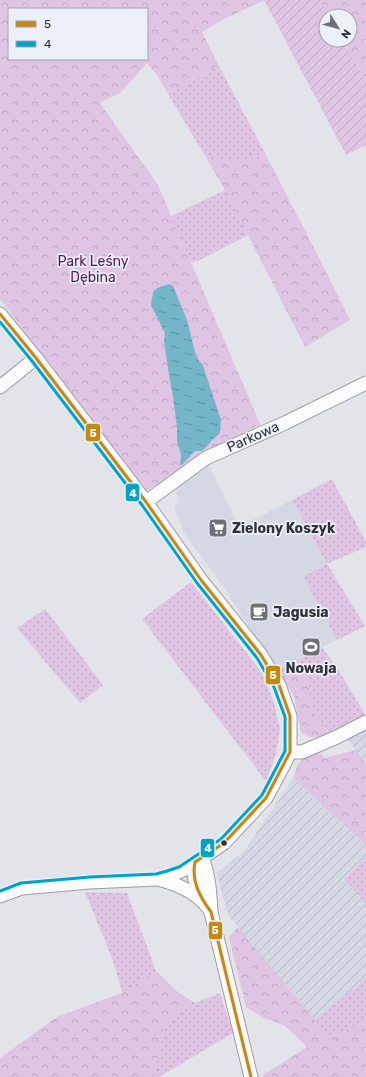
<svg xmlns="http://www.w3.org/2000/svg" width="366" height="1077" font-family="Rubik,sans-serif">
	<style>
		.built { fill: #d4d8e5 }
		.industrial { fill: url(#industrial-furrows) }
		.grass { fill: url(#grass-dots) }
		.forest { fill: url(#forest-crowns); fill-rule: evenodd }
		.garden { fill: url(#garden-furrows) }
		.water { fill: url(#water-ripples) }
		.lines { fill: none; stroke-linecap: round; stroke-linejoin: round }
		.minor-casing { stroke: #9c9ea2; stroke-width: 15 }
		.minor { stroke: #fbfbfc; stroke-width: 13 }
		.bus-1-casing { stroke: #ebf0fb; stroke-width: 6 }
		.bus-2-casing { stroke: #ebf0fb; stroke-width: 6 }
		.bus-1 { stroke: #c5890d; stroke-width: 3 }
		.bus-2 { stroke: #02a3c6; stroke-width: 3 }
		.bus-dot { fill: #2f3135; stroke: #ebf0fb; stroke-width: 1.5 }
		.labels { text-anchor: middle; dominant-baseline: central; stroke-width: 3.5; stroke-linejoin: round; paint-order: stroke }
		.park-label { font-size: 14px; fill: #571a5c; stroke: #ebf0fb }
		.street-label { font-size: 14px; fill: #2f3135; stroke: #ebf0fb }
		.poi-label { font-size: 14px; font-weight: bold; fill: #2f3135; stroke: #ebf0fb; text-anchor: start }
		.line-badge { stroke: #ebf0fb; stroke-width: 1.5 }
		.badge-label { font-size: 11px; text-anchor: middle; font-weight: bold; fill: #fff }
	</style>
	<defs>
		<pattern id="industrial-furrows" width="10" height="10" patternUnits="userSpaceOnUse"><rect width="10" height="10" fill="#d4d8e5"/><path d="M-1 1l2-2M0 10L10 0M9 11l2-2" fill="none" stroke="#b6bac5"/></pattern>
		<pattern id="grass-dots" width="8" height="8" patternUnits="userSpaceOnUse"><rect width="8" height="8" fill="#dfc4e4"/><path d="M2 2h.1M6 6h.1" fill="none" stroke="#c0a9c4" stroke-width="1.8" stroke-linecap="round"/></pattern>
		<pattern id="forest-crowns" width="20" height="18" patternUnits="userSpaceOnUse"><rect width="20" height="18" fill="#dfc4e4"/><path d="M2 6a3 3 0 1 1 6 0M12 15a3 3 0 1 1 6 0" fill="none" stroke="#c0a9c4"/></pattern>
		<pattern id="garden-furrows" width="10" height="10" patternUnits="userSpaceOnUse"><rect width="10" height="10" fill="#dfc4e4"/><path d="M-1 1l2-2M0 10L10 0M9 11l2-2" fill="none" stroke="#c0a9c4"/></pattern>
		<pattern id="water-ripples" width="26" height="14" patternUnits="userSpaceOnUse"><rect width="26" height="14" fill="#72b6c8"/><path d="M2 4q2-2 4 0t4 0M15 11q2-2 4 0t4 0" fill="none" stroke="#5e95a3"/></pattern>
	</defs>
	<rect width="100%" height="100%" fill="#e2e4ea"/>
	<path class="built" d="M209,465L239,527L292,500L327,564L303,577L337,640L294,661L278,670L260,645L223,586L184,533L174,506L179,502L177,495L174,494L186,480Z"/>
	<g class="industrial">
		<path d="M366,729V764L356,750L347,739Z"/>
		<path d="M293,778L366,845V856L344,879L366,903V978L315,1020L228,915L217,873L245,850Z"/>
	</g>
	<g class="grass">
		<path d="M219,66L266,155L236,161L205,156L168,94Z"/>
		<path d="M225,190L248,235L198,261L191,262L171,216Z"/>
		<path d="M332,479L366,542V547L327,564L365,626L337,640L303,577L327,564L292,500Z"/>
		<path d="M191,582L262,673L274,703L280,728L276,754L266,781L142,619Z"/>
		<path d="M45,609L103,685L80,703L17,628Z"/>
		<path d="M322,647L339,671L366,716L324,736L328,731L311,709L309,689L303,667L295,661Z"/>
		<path d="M366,856V903L344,879Z"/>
		<path d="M85,892L127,893L156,971L122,993L114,963Z"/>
		<path d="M366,978V1021L327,1039L315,1020Z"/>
		<path d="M220,993L233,1033L159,1077H154L164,1029L184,1010L195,1003Z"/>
	</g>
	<g class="forest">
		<path d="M0,0H265L224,19L202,32L219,66L168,94L157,75L147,63L120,93L100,103L158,185L260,424L146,491L0,299ZM9,9H147V59H9Z"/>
		<path d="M320,0H366V81L343,40H350V16H329Z"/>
		<path d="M266,155L312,244L350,320L305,347L225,190L205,156L236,161Z"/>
		<path d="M294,661L303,667L309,689L311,708L328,732L324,736L309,737L301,732L294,696L278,670Z"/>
		<path d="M356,750L366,764V845L293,778L298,764L307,755L320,753L325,758Z"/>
		<path d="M238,927L315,1020L327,1038L366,1021V1077H264L263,1075L307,1047L285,1026L264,1018L246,1007L229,937Z"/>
		<path d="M156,971L179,993L195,1003L184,1010L164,1029L154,1077H0V1058L57,1017L122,993Z"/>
	</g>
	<path class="garden" d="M264,0H320L329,16H326V40H343L366,82V145L346,155Z"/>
	<path class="water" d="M169,284L173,286L187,320L196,356L203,366L221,420L220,431L219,434L212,440L207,446L202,451H195L183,464L180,465L181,455L177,441V427L173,397L169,375L164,341L165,333L151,305L153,292L157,288Z"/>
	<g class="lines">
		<defs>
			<g id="minor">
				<path d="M0,314L36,358L146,502L201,580L261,655L279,685L290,716V752L280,772L266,798L224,843L202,858L181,871L169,876L157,879L90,882L22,888L0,896"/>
				<path d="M0,387L36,358"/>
				<path d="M146,502L206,458L285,423L366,383"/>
				<path d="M290,752H302L337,737L366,722"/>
				<path d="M202,858C209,875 210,893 211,912L251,1077"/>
				<path d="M195,862C191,875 198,889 203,901"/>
				<path d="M158,879C173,883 192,890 203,902C206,905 209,908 211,912"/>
			</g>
		</defs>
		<use href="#minor" class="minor-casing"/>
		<use href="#minor" class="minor"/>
		<defs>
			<path id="bus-1" d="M0,314L36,358L146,502L201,580L261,655L279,685L290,716V752L266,798L224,843L195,862C191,881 200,897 211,912L251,1077"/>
			<path id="bus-2" d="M0,322L32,361L142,505L197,583L257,658L274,687L285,717V751L262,795L221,839L179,867L167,871L156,874L90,877L21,883L0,891"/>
		</defs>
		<use href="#bus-1" class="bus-1-casing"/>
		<use href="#bus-2" class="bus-2-casing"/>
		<use href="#bus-1" class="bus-1"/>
		<use href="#bus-2" class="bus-2"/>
	</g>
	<defs>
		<symbol id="supermarket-square" viewBox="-11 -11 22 22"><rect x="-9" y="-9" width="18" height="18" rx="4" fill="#6e7074" stroke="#ebf0fb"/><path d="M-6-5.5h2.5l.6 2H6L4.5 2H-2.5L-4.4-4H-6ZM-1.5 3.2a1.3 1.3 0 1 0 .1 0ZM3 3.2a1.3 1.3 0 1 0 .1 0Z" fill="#fff"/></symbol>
		<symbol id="cafe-square" viewBox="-11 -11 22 22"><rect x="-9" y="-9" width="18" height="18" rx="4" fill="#6e7074" stroke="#ebf0fb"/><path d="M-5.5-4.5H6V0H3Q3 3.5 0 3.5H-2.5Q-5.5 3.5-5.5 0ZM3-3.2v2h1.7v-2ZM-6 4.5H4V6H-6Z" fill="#fff"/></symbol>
		<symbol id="stadium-square" viewBox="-11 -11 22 22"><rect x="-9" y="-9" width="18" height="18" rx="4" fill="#6e7074" stroke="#ebf0fb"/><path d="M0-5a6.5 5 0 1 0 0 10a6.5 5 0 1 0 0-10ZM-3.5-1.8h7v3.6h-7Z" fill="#fff"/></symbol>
	</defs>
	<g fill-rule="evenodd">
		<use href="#supermarket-square" x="207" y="517" width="22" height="22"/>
		<use href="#cafe-square" x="248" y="601" width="22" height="22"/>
		<use href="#stadium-square" x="300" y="636" width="22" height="22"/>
	</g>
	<circle class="bus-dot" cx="224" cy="843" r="3.5"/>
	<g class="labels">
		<g class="park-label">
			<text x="93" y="261">Park Leśny<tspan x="93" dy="16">Dębina</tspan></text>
		</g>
		<g class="street-label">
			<text transform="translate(253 437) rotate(-24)">Parkowa</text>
		</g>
		<g class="poi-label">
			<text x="232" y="528">Zielony Koszyk</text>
			<text x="273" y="612">Jagusia</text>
			<text x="311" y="668" text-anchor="middle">Nowaja</text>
		</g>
	</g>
	<g class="line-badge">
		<rect x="85" y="423" width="16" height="19" rx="4" fill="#c5890d"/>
		<rect x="125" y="483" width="15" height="19" rx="4" fill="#02a3c6"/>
		<rect x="265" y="665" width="16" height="20" rx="4" fill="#c5890d"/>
		<rect x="200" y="838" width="15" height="20" rx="4" fill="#02a3c6"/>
		<rect x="208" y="921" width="15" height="19" rx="4" fill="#c5890d"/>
	</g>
	<g class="badge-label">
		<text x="93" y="437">5</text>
		<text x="133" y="497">4</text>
		<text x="273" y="679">5</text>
		<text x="208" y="852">4</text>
		<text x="215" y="934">5</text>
	</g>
	<rect x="8" y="8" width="140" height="52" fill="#ebf0fb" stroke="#a0a4ac"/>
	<rect x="16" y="21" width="20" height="6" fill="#c5890d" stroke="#a0a4ac"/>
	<text x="44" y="28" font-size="12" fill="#2f3135">5</text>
	<rect x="16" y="41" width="20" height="6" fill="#02a3c6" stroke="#a0a4ac"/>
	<text x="44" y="48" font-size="12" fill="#2f3135">4</text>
	<g transform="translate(338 28) rotate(127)"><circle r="19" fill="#ebf0fb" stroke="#a0a4ac"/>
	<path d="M0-3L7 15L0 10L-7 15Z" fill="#6e7074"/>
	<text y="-6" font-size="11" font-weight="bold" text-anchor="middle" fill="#2f3135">N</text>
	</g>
</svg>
